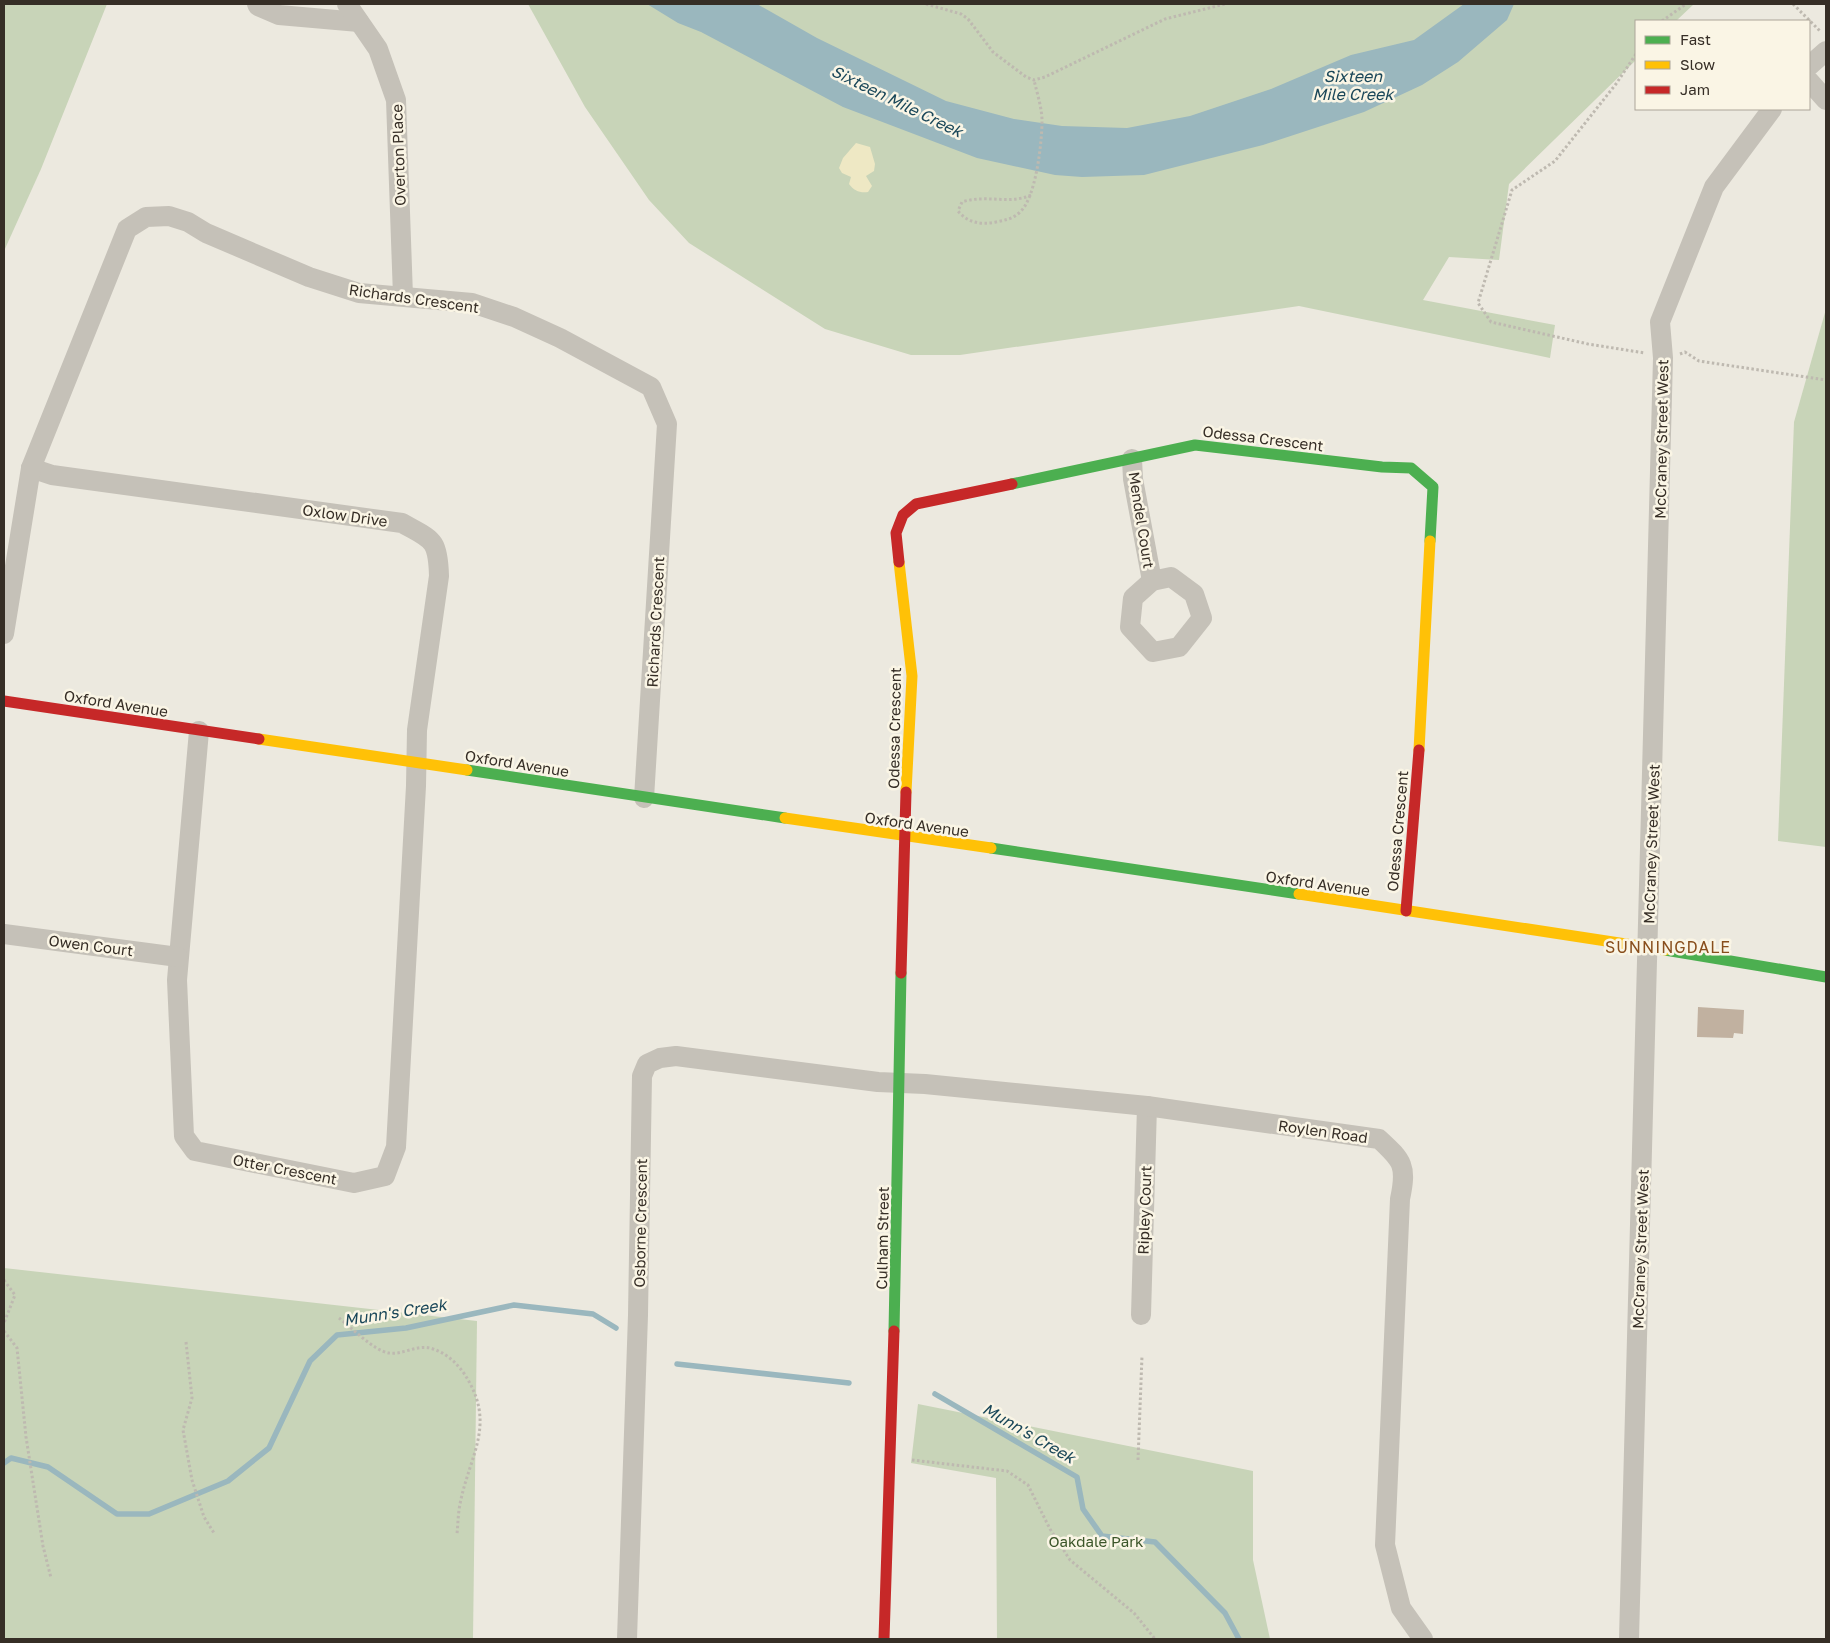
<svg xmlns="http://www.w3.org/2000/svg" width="1830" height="1643" font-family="'Golos Text',sans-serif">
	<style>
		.green { fill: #c8d4b8 }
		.sand { fill: #eee8c4 }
		.water { fill: #9ab7be }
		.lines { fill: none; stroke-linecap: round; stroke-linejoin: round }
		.stream { stroke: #9ab7be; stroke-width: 5.5 }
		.building { fill: #c1b1a0 }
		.path { stroke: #beb9b0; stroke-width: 3; stroke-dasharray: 2.5 2.5; stroke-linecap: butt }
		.street { stroke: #c5c1b8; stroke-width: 20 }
		.fast { stroke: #4caf50; stroke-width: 11 }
		.slow { stroke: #ffc107; stroke-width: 11 }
		.jam { stroke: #c62828; stroke-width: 11 }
		.labels { text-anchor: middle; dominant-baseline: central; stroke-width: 5; stroke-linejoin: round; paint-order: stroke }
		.street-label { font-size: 15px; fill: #362e26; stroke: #faf5e5 }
		.park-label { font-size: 15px; fill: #3b5529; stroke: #faf5e5 }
		.water-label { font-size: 16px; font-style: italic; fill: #1a4759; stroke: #faf5e5 }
		.neighbourhood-label { font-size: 16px; letter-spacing: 1px; fill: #884e1c; stroke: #faf5e5 }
	</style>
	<rect width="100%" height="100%" fill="#ece9df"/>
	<g class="green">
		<path d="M4,4H107L41,169L4,251Z"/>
		<path d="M528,4H1694L1676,21H1636V60L1509,184L1499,260L1449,257L1423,300L1555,325L1550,358L1299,306L960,355H911L825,329L689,243L649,200L585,107Z"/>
		<path d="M1826,309V847L1778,841L1794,422Z"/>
		<path d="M4,1268L477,1321L473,1639H4Z"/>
		<path d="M918,1404L1253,1471V1560L1270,1639H997L996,1478L911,1463Z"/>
	</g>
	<path class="sand" d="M856,143L870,147L875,164L874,171L866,176L872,186L868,192C860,193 854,191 849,184L851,177L842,173L839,168L843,158Z"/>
	<path class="water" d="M647,4H757L817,38L946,101L1014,119L1062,126L1127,128L1190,116L1271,89L1351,55L1414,40L1464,4H1514L1507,20L1458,62L1422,85L1364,112L1263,145L1144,175L1082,177L1055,175L977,158L843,107L701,32L678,23Z"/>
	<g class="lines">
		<g class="stream">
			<path d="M677,1364L849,1383"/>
			<path d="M935,1394L1077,1477L1083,1509L1102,1536L1155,1542L1225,1613L1239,1639"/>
			<path d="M4,1463L11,1458L48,1467L117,1514H149L228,1481L269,1448L310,1361L337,1335L406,1328L514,1305L593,1314L616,1328"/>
		</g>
	</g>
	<path class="building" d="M1698,1007L1744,1010L1743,1034L1734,1033L1733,1038L1697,1037Z"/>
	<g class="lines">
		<g class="path">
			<path d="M926,4L961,14L968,19L993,52L1026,77L1034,80L1045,77L1165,19L1225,4"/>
			<path d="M1793,4L1821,32"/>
			<path d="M1662,21L1686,4"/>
			<path d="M1636,54L1616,84L1555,161L1512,190L1478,303L1491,322L1588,344L1645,353"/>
			<path d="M1031,195C1009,205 986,194 962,202L958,211C968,223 981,225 996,222C1005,220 1013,219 1020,212C1036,198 1042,142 1042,121C1042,108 1037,93 1034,80"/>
			<path d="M1680,354L1685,352L1699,361L1826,380"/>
			<path d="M4,1280L15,1295L4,1323"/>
			<path d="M339,1318C351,1327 374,1351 389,1353C402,1355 416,1345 430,1348C444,1352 454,1360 463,1372C498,1423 470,1453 460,1504C458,1514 458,1524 457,1534"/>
			<path d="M4,1331L17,1348L26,1437L43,1546L51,1578"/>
			<path d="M186,1342L192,1398L183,1430L192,1480L204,1517L214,1533"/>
			<path d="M912,1460L1007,1471L1028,1485L1050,1529L1070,1560L1134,1613L1155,1639"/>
			<path d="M1138,1460L1142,1356"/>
		</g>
		<g class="street">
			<path d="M257,4L258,6L279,15L359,22"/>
			<path d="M347,4L378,49L396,100L403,296"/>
			<path d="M1809,66L1826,51"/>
			<path d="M1809,81L1826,100"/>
			<path d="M1132,459L1133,479L1152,581"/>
			<path d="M31,468L52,475L402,523C432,540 438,538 439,576L417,730L416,786L396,1147L385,1176L354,1183L195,1151L184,1136L177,980L199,731"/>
			<path d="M1171,577L1194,594L1202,618L1179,647L1153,652L1130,627L1133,598L1152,581Z"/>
			<path d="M4,634L31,468L127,229L146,217L169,216L188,222L206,233L309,277L359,293L472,303L514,317L560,338L651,387L667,424L644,798"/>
			<path d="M4,934L178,957"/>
			<path d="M1141,1315L1147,1106"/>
			<path d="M627,1639L638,1315L642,1076L647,1064L660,1058L676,1056L878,1082L925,1084L1147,1106L1379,1139C1403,1161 1407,1166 1400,1199L1385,1545L1401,1608L1423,1639"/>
			<path d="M1629,1639L1663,358L1660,322L1714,187L1772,109"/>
		</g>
		<g class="fast">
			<path d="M1012,484L1195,445L1382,467L1411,468L1433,487L1430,541"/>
			<path d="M467,770L785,818"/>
			<path d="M991,848L1299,894"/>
			<path d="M1665,950L1826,977"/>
			<path d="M894,1331L901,973"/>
		</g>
		<g class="slow">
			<path d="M899,562L912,676L906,792"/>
			<path d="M259,739L467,770"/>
			<path d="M1419,750L1430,541"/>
			<path d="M785,818L991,848"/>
			<path d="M1299,894L1665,950"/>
		</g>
		<g class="jam">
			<path d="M899,562L896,533L903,515L916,504L1012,484"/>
			<path d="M4,701L259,739"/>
			<path d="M1406,911L1419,750"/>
			<path d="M901,973L906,792"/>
			<path d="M884,1639L894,1331"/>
		</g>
	</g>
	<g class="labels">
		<g class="street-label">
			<text transform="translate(398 155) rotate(-92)">Overton Place</text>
			<text transform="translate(414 298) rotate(8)">Richards Crescent</text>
			<text transform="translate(1263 438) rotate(7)">Odessa Crescent</text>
			<text transform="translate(1661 439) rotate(-89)">McCraney Street West</text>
			<text transform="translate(345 515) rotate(8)">Oxlow Drive</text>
			<text transform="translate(1142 520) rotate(81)">Mendel Court</text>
			<text transform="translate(655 622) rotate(-87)">Richards Crescent</text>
			<text transform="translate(116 703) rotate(9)">Oxford Avenue</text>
			<text transform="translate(894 728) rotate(-89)">Odessa Crescent</text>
			<text transform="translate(517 763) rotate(9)">Oxford Avenue</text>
			<text transform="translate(917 824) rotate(8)">Oxford Avenue</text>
			<text transform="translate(1397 831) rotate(-85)">Odessa Crescent</text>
			<text transform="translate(1651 844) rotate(-88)">McCraney Street West</text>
			<text transform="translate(1318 883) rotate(8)">Oxford Avenue</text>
			<text transform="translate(91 945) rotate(7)">Owen Court</text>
			<text transform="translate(1323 1131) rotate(8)">Roylen Road</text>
			<text transform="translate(285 1169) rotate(11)">Otter Crescent</text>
			<text transform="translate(1144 1210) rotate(-88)">Ripley Court</text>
			<text transform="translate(640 1223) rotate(-89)">Osborne Crescent</text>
			<text transform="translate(882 1238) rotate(-89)">Culham Street</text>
			<text transform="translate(1640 1249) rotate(-88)">McCraney Street West</text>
		</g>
		<g class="park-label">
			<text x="1096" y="1541">Oakdale Park</text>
		</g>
		<g class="water-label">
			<text x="1353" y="76">Sixteen<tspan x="1353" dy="18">Mile Creek</tspan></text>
			<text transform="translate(897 101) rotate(26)">Sixteen Mile Creek</text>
			<text transform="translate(395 1312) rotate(-9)">Munn's Creek</text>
			<text transform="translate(1029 1433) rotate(30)">Munn's Creek</text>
		</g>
		<g class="neighbourhood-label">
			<text x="1668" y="947">SUNNINGDALE</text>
		</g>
	</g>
	<rect width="1830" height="1643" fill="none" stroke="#362e26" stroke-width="10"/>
	<rect x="1635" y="20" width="175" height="90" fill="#faf5e5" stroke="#aca599"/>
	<rect x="1645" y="36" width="25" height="8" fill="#4caf50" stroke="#aca599"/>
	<text x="1680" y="45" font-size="15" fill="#362e26">Fast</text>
	<rect x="1645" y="61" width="25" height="8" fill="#ffc107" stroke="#aca599"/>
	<text x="1680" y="70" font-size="15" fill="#362e26">Slow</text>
	<rect x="1645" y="86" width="25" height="8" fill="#c62828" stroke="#aca599"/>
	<text x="1680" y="95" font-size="15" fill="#362e26">Jam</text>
</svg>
